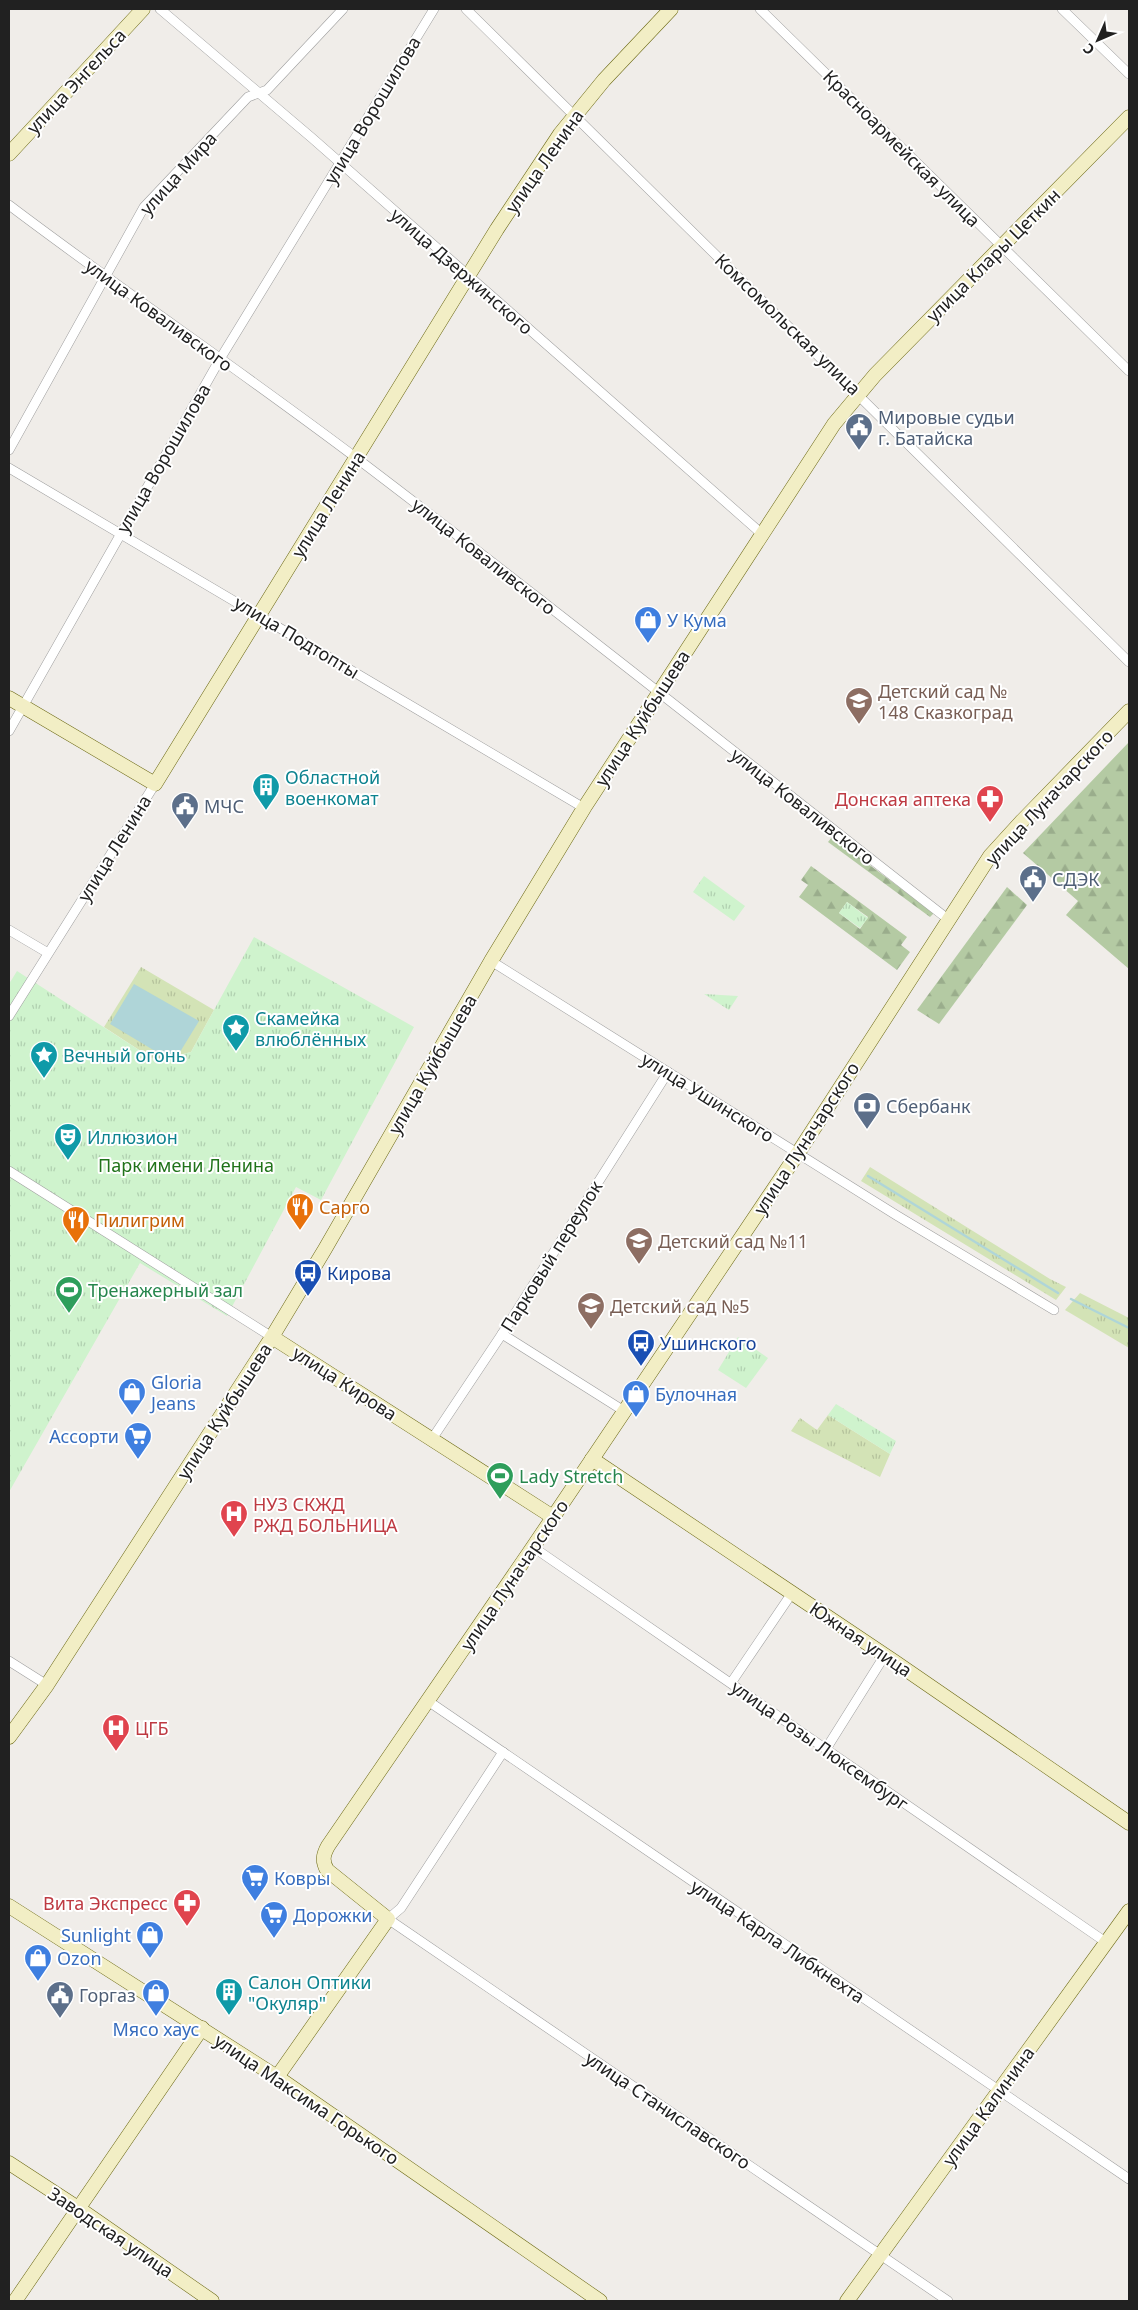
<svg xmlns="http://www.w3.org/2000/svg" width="1138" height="2310" font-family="'Noto Sans',sans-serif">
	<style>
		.grass { fill: url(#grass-tufts) }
		.forest { fill: url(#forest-firs); fill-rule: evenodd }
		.park { fill: url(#park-tufts) }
		.water { fill: #afd5d8 }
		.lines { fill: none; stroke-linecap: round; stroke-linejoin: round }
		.stream { stroke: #afd5d8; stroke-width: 2.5 }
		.street-casing { stroke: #9e9e9e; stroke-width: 10 }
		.secondary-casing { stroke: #6c6914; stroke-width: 15 }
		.street { stroke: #fff; stroke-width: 9 }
		.secondary { stroke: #f2eec5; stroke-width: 14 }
		.labels { text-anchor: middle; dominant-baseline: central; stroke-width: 4; stroke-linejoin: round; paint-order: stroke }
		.street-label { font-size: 18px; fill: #212121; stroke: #fff }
		.service-label { font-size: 18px; fill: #4e5e75; stroke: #fff; text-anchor: start }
		.shop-label { font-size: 18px; fill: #366cbe; stroke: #fff; text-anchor: start }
		.education-label { font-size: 18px; fill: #785e54; stroke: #fff; text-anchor: start }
		.culture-label { font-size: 18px; fill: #0d838f; stroke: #fff; text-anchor: start }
		.health-label { font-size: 18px; fill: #be3a42; stroke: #fff; text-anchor: end }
		.park-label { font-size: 18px; fill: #20731a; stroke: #fff }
		.food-label { font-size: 18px; fill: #c56008; stroke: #fff; text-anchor: start }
		.transit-label { font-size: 18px; fill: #164399; stroke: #fff; text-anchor: start }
		.leisure-label { font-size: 18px; fill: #27864d; stroke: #fff; text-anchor: start }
	</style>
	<defs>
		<pattern id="grass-tufts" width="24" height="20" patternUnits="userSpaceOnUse" patternTransform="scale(1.25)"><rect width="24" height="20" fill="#d3e3b6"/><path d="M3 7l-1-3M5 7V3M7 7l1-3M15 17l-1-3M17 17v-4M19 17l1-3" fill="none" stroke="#b5c29c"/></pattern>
		<pattern id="forest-firs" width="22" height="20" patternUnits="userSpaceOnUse" patternTransform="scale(1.25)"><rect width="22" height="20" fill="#b4caa3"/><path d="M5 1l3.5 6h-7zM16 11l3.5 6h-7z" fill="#9aad8c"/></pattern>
		<pattern id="park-tufts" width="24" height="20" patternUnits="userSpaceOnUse" patternTransform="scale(1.25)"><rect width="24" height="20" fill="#cff3cd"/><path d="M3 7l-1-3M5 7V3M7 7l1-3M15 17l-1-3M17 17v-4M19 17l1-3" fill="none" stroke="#b1d0b0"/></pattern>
	</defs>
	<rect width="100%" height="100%" fill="#f0ede9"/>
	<g class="grass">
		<path d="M141,967L214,1010L191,1052L156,1061L104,1027Z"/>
		<path d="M870,1167L1050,1279L1066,1287L1056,1300L861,1181Z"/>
		<path d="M1080,1293L1129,1318V1348L1065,1310Z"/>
		<path d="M828,1415L890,1454L880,1477L791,1431L800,1418L817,1430Z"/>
	</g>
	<g class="forest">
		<path d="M1129,742V969L1066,915L1078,901L1023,853Z"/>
		<path d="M832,837L934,913L930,917L828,842Z"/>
		<path d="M811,866L907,937L901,945L910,952L897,970L799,897L808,885L801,880ZM847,902L868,917L860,929L839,913Z"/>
		<path d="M1007,887L1027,905L939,1024L917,1010Z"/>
	</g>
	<g class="park">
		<path d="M704,876L745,906L734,921L693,892Z"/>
		<path d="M847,902L868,918L860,928L839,913Z"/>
		<path d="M254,937L414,1027L321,1200L296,1187L227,1316L140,1263L9,1492V984L17,971L156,1061L191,1052Z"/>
		<path d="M704,994L738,996L729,1010Z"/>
		<path d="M738,1337L768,1358L746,1388L718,1370Z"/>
		<path d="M836,1404L896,1441L890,1454L828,1415Z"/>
	</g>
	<path class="water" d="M134,984L199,1021L180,1052L165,1057L110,1024Z"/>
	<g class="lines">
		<g class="stream">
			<path d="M868,1176L1058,1293"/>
			<path d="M1071,1299L1129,1328"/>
		</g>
		<defs>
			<g id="street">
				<path d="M160,9L312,138L762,534"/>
				<path d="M466,9L1129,662"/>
				<path d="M760,9L1129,371"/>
				<path d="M1062,9L1129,74"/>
				<path d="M9,205C124,292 244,373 359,460C558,611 753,767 949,920"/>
				<path d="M9,450L144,207L248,97L267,90L343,9"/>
				<path d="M9,468L584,808"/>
				<path d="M9,731L220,359L434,9"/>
				<path d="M9,930L48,953"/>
				<path d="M491,961L896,1215L1054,1310"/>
				<path d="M9,1016L155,784"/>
				<path d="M9,1171L272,1337"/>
				<path d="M502,1334L624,1411"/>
				<path d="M432,1439L502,1334L668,1072"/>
				<path d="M533,1547L1107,1943"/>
				<path d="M9,1661L47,1685"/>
				<path d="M731,1683L792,1593"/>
				<path d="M428,1701L1129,2179"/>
				<path d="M826,1749L885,1655"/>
				<path d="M503,1752L401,1908L388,1919L948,2301"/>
			</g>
			<g id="secondary">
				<path d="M9,154L143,9"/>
				<path d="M9,698L155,784L497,229L560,134L604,80L671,9"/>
				<path d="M272,1337L553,1517"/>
				<path d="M592,1459L895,1662L1129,1823"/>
				<path d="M9,1737L47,1685L272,1337L325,1249L491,961L584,808L834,424L875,375L1129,117"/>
				<path d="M9,1906L277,2077L600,2301"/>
				<path d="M277,2077L388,1919L327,1870C322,1861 323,1855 328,1846L533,1547L798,1153L990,856L1021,822L1129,711"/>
				<path d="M9,2163L78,2208L212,2301"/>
				<path d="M15,2301L202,2028"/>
				<path d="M847,2301L1129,1911"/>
			</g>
		</defs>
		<use href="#street" class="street-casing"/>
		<use href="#secondary" class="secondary-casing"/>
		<use href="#street" class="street"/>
		<use href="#secondary" class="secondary"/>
	</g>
	<defs>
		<symbol id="civic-pin" viewBox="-11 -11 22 30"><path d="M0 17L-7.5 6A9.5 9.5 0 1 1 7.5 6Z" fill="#5c6f8a" stroke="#fff"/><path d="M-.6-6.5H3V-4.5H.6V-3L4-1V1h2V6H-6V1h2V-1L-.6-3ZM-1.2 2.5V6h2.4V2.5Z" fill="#fff"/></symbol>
		<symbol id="shop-pin" viewBox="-11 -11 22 30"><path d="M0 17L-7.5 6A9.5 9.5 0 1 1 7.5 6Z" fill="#3f7fe0" stroke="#fff"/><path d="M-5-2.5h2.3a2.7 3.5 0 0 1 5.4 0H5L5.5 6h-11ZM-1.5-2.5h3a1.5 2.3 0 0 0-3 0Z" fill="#fff"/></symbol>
		<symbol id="school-pin" viewBox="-11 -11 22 30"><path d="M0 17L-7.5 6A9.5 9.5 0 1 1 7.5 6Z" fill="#8d6e63" stroke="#fff"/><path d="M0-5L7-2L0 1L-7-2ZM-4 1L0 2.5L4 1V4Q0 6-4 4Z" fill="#fff"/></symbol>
		<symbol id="building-pin" viewBox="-11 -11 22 30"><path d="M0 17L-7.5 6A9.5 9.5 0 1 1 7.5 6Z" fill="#0f9aa8" stroke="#fff"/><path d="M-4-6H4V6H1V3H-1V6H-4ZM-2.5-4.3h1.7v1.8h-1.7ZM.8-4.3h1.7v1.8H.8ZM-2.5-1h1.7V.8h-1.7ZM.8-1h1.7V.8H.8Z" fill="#fff"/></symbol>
		<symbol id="pharmacy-pin" viewBox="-11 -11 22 30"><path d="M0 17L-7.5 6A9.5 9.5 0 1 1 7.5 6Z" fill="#e0444e" stroke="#fff"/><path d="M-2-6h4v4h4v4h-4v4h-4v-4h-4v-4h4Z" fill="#fff"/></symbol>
		<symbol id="sight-pin" viewBox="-11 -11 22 30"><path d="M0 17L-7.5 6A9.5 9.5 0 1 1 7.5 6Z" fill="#0f9aa8" stroke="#fff"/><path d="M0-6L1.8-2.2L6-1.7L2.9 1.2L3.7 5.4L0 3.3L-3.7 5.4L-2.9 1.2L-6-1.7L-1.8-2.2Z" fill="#fff"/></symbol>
		<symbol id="bank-pin" viewBox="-11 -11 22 30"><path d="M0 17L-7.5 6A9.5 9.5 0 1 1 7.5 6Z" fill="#5c6f8a" stroke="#fff"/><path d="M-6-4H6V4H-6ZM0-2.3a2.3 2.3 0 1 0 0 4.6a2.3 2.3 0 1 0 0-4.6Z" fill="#fff"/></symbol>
		<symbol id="theatre-pin" viewBox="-11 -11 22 30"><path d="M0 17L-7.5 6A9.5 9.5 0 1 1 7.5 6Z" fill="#0f9aa8" stroke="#fff"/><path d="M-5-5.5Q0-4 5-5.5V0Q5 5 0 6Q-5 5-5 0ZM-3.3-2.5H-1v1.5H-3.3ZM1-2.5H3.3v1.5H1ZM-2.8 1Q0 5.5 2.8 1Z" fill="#fff"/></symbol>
		<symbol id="restaurant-pin" viewBox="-11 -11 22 30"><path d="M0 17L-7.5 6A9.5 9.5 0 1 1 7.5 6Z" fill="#e8710a" stroke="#fff"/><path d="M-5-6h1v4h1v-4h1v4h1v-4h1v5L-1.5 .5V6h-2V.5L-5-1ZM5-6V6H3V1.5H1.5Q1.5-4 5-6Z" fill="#fff"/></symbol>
		<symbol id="bus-pin" viewBox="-11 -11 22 30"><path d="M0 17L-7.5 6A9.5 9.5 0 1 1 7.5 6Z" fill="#1a4fb4" stroke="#fff"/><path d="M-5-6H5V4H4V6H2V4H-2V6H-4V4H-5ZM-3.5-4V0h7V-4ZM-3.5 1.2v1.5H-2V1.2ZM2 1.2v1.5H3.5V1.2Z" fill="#fff"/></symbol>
		<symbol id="stadium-pin" viewBox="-11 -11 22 30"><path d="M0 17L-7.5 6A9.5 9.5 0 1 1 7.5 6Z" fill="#2e9e5b" stroke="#fff"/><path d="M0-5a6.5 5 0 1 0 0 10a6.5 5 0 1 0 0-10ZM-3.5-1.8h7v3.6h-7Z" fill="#fff"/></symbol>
		<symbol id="supermarket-pin" viewBox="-11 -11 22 30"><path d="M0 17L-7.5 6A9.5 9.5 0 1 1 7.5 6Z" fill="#3f7fe0" stroke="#fff"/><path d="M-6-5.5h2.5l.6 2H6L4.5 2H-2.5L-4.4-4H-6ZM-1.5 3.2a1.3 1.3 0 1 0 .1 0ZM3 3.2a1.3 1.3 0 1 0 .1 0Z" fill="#fff"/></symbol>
		<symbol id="hospital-pin" viewBox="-11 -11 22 30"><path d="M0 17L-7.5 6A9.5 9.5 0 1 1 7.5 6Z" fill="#e0444e" stroke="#fff"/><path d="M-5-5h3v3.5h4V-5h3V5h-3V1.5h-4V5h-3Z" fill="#fff"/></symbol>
	</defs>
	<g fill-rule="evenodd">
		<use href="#civic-pin" x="843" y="411" width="32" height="43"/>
		<use href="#shop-pin" x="632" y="604" width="32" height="43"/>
		<use href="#school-pin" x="843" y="685" width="32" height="43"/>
		<use href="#building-pin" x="250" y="771" width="32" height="43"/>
		<use href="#pharmacy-pin" x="974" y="783" width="32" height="43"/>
		<use href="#civic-pin" x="169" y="790" width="32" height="43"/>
		<use href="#civic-pin" x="1017" y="863" width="32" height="43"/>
		<use href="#sight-pin" x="220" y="1012" width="32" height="43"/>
		<use href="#sight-pin" x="28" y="1039" width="32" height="43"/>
		<use href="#bank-pin" x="851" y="1090" width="32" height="43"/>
		<use href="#theatre-pin" x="52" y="1121" width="32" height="43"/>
		<use href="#restaurant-pin" x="284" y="1191" width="32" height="43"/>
		<use href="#restaurant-pin" x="60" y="1204" width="32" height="43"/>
		<use href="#school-pin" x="623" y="1225" width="32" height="43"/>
		<use href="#bus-pin" x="292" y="1257" width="32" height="43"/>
		<use href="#stadium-pin" x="53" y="1274" width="32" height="43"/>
		<use href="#school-pin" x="575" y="1290" width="32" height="43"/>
		<use href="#bus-pin" x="625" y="1327" width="32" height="43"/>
		<use href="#shop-pin" x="116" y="1376" width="32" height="43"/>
		<use href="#shop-pin" x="620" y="1378" width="32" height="43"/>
		<use href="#supermarket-pin" x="122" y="1420" width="32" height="43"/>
		<use href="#stadium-pin" x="484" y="1460" width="32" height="43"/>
		<use href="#hospital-pin" x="218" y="1498" width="32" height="43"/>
		<use href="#hospital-pin" x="100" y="1712" width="32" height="43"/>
		<use href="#supermarket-pin" x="239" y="1862" width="32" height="43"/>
		<use href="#pharmacy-pin" x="171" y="1887" width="32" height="43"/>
		<use href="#supermarket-pin" x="258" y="1899" width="32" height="43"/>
		<use href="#shop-pin" x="134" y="1919" width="32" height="43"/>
		<use href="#shop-pin" x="22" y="1942" width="32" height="43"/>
		<use href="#building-pin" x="213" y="1976" width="32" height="43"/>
		<use href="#shop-pin" x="140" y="1977" width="32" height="43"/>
		<use href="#civic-pin" x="44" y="1979" width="32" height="43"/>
	</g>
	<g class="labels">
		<g class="street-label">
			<text transform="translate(76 81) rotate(-47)">улица Энгельса</text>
			<text transform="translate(372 110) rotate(-59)">улица Ворошилова</text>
			<text transform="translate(902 148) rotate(45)">Красноармейская улица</text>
			<text transform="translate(544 161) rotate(-55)">улица Ленина</text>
			<text transform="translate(178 173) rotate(-48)">улица Мира</text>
			<text transform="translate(993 255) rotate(-45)">улица Клары Цеткин</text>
			<text transform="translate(462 271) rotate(41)">улица Дзержинского</text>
			<text transform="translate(159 315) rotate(36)">улица Коваливского</text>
			<text transform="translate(788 324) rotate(44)">Комсомольская улица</text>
			<text transform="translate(163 458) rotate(-60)">улица Ворошилова</text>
			<text transform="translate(328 504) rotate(-58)">улица Ленина</text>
			<text transform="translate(484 556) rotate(38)">улица Коваливского</text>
			<text transform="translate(297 637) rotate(31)">улица Подтопты</text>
			<text transform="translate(642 718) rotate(-57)">улица Куйбышева</text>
			<text transform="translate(1049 797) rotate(-47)">улица Луначарского</text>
			<text transform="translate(803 806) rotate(38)">улица Коваливского</text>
			<text transform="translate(114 848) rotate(-58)">улица Ленина</text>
			<text transform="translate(432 1064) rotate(-60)">улица Куйбышева</text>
			<text transform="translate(708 1097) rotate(32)">улица Ушинского</text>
			<text transform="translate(806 1138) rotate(-57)">улица Луначарского</text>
			<text transform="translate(551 1256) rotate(-58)">Парковый переулок</text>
			<text transform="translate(345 1383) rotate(33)">улица Кирова</text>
			<text transform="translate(224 1411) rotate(-57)">улица Куйбышева</text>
			<text transform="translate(514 1575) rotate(-56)">улица Луначарского</text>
			<text transform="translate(861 1639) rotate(34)">Южная улица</text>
			<text transform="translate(820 1745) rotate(35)">улица Розы Люксембург</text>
			<text transform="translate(778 1941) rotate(34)">улица Карла Либкнехта</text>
			<text transform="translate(307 2099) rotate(34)">улица Максима Горького</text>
			<text transform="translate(988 2106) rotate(-54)">улица Калинина</text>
			<text transform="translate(668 2110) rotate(34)">улица Станиславского</text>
			<text transform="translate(111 2232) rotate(34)">Заводская улица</text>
		</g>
		<g class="service-label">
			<text x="878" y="417">Мировые судьи<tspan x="878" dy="21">г. Батайска</tspan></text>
			<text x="204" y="806">МЧС</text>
			<text x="1052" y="879">СДЭК</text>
			<text x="886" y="1106">Сбербанк</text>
			<text x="79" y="1995">Горгаз</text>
		</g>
		<g class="shop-label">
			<text x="667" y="620">У Кума</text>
			<text x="151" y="1382">Gloria<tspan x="151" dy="21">Jeans</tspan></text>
			<text x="655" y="1394">Булочная</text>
			<text x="119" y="1436" text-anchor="end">Ассорти</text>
			<text x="274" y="1878">Ковры</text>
			<text x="293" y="1915">Дорожки</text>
			<text x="131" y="1935" text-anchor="end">Sunlight</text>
			<text x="57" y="1958">Ozon</text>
			<text x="156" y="2029" text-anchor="middle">Мясо хаус</text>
		</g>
		<g class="education-label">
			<text x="878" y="691">Детский сад №<tspan x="878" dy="21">148 Сказкоград</tspan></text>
			<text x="658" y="1241">Детский сад №11</text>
			<text x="610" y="1306">Детский сад №5</text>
		</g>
		<g class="culture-label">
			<text x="285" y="777">Областной<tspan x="285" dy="21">военкомат</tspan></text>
			<text x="255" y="1018">Скамейка<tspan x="255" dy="21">влюблённых</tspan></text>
			<text x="63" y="1055">Вечный огонь</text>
			<text x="87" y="1137">Иллюзион</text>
			<text x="248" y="1982">Салон Оптики<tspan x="248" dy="21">"Окуляр"</tspan></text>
		</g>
		<g class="health-label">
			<text x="971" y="799">Донская аптека</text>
			<text x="253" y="1504" text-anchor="start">НУЗ СКЖД<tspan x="253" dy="21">РЖД БОЛЬНИЦА</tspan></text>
			<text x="135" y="1728" text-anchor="start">ЦГБ</text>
			<text x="168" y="1903">Вита Экспресс</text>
		</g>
		<g class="park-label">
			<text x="186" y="1165">Парк имени Ленина</text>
		</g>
		<g class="food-label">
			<text x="319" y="1207">Сарго</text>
			<text x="95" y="1220">Пилигрим</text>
		</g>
		<g class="transit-label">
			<text x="327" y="1273">Кирова</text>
			<text x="660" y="1343">Ушинского</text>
		</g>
		<g class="leisure-label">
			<text x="88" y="1290">Тренажерный зал</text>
			<text x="519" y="1476">Lady Stretch</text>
		</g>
	</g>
	<rect width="1138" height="2310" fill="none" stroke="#212121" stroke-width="20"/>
	<g transform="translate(1098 40) rotate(225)" stroke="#ffffff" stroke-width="4" paint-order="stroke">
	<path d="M0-4L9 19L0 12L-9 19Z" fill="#212121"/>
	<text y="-8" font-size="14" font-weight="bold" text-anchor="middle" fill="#212121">С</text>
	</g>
</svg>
